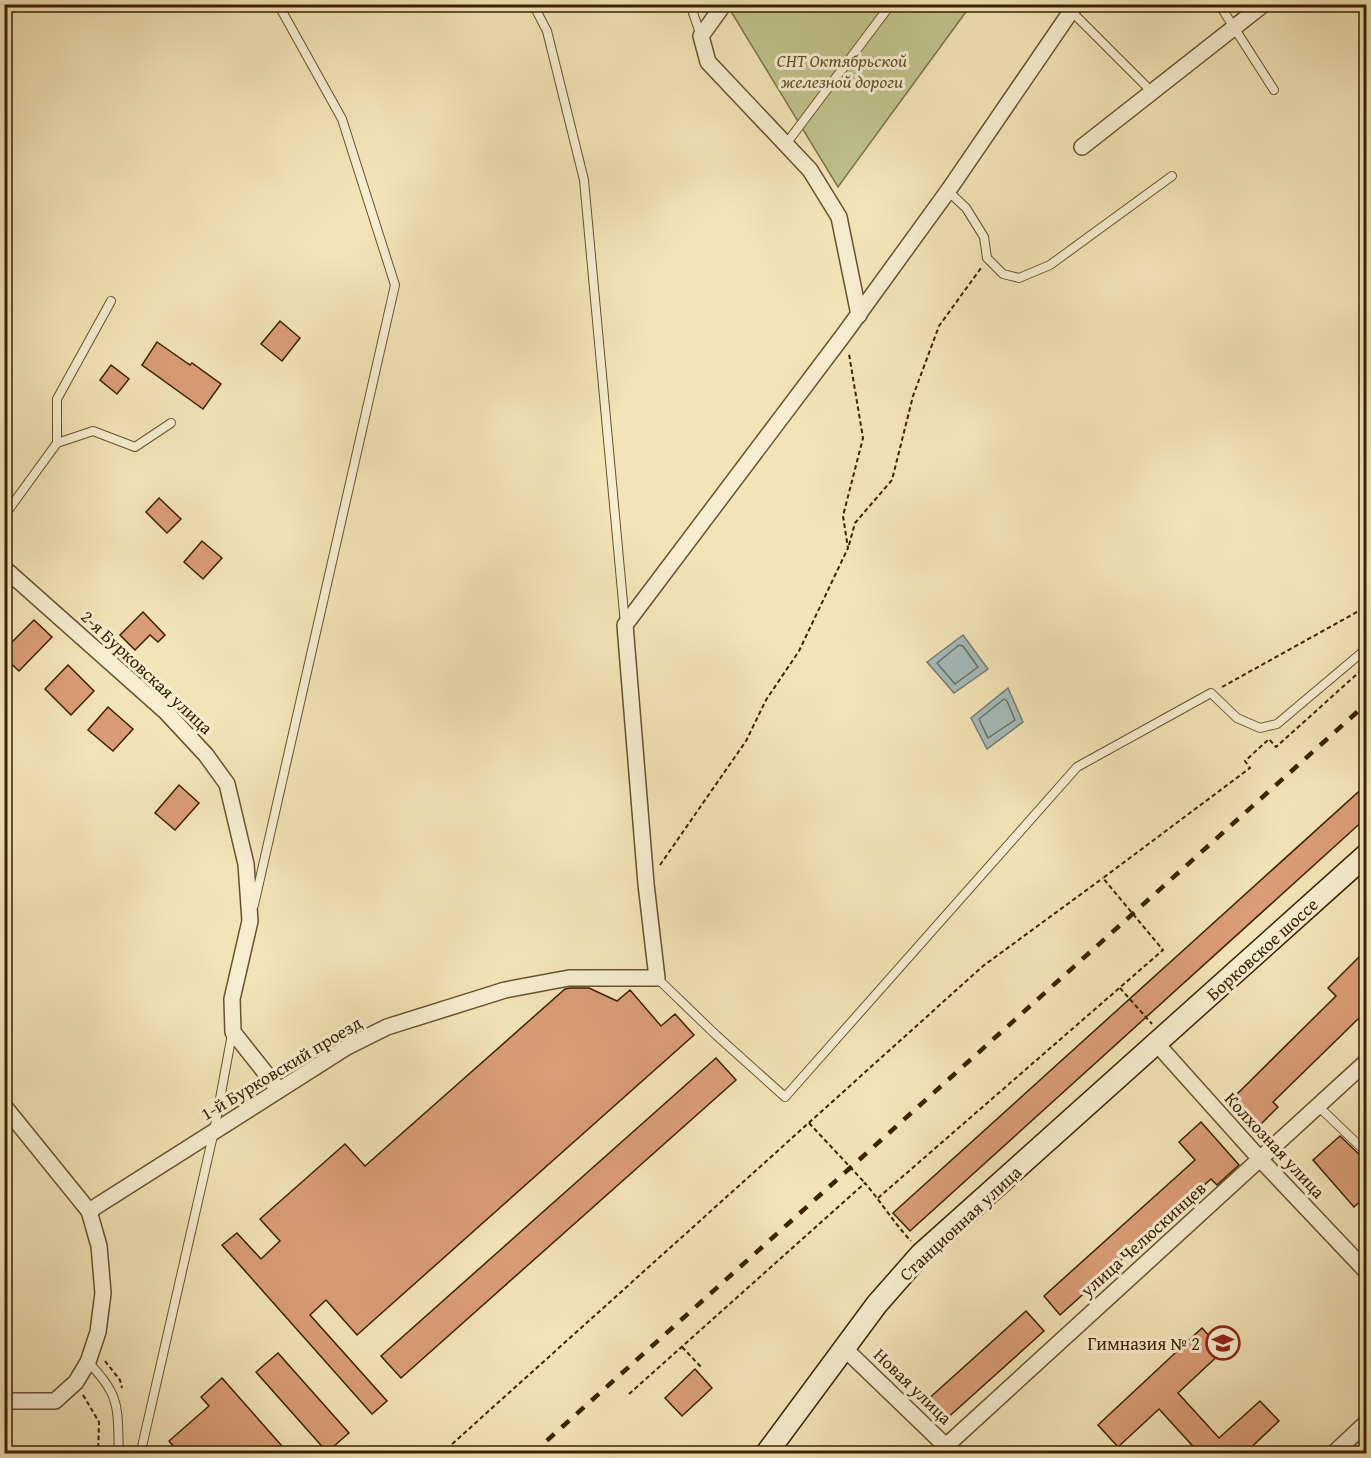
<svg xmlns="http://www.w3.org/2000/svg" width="1371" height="1458" font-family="'Gentium Book Plus',serif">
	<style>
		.green { fill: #bfc38c; stroke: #7c7246; stroke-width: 1.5 }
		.water { fill: #a3bbbb; stroke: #797d70; stroke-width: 1.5 }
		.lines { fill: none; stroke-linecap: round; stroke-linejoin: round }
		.shore { stroke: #6e6e5e; stroke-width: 1.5 }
		.building { fill: #da9d77; stroke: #3a2100; stroke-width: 1.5 }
		.lane-casing { stroke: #68522e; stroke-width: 10 }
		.street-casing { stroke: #68522e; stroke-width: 18 }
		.secondary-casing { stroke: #3a2100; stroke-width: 24 }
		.path { stroke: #3a2100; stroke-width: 2; stroke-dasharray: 4.5 3; stroke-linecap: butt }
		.lane { stroke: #f7edd0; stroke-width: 8 }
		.street { stroke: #f7edd0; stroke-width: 15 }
		.secondary { stroke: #f7edd0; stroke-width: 21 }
		.rail { stroke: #3a2100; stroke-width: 4.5; stroke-dasharray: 10 10; stroke-linecap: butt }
		.labels { text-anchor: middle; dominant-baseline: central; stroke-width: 6; stroke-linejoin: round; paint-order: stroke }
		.park-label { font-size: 18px; font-style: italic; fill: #62522a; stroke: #f7edd0 }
		.street-label { font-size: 18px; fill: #3a2100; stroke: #f7edd0 }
		.poi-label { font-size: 18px; fill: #3a2100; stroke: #f7edd0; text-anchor: end }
	</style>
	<rect width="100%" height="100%" fill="#f3e4b7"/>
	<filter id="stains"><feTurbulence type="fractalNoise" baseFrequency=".00333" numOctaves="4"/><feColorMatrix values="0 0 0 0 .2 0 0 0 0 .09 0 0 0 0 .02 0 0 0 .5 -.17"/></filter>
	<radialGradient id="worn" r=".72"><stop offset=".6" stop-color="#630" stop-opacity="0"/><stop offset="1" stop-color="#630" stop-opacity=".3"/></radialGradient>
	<path class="green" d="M727,5H971L838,187Z"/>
	<g class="water">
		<path d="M963,635L988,669L954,693L927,662Z"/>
		<path d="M1008,688L1023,722L987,749L971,718Z"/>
	</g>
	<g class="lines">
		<g class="shore">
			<path d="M959,645L963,646L978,667L955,684L937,663Z"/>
			<path d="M1004,699L1007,701L1015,720L988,738L979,719Z"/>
		</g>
	</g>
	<g class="building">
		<path d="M280,321L300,338L282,361L261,344Z"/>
		<path d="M157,342L190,365L192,363L221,384L203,409L142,365Z"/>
		<path d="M111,365L129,379L117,394L100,380Z"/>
		<path d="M159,498L181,519L167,533L146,512Z"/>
		<path d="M202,541L222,558L203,579L184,562Z"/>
		<path d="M143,612L165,635L158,642L150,635L135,650L120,635Z"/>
		<path d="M34,620L52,637L19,671L4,657V650Z"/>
		<path d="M68,665L94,691L71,715L45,689Z"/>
		<path d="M108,707L133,729L113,751L88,730Z"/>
		<path d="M179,785L199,803L175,830L155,813Z"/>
		<path d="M1366,785V818L910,1231L893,1213Z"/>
		<path d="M1366,950V1027L1358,1019L1273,1102L1278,1107L1258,1127L1231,1100L1336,996L1328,988Z"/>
		<path d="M570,988H589L617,1001L630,990L661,1026L675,1014L694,1035L357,1335L326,1300L310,1315L387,1401L372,1414L222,1245L237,1233L261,1259L280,1241L260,1219L345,1144L365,1166L565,989Z"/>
		<path d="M716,1058L736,1080L401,1378L381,1356Z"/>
		<path d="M1201,1122L1239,1165L1217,1185L1211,1179L1060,1315L1044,1296L1195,1160L1179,1142Z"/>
		<path d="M1340,1136L1366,1161V1196L1354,1207L1313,1160Z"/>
		<path d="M1026,1311L1044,1331L944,1421L926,1401Z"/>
		<path d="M1202,1328L1223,1351L1178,1393L1219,1438L1260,1401L1279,1421L1244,1454H1200L1159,1409L1118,1447L1098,1425Z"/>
		<path d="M278,1353L349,1433L327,1452L256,1372Z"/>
		<path d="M695,1369L712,1388L682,1416L665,1398Z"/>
		<path d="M222,1378L289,1454H180L169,1441L209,1406L201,1397Z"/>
	</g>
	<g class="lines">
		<defs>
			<g id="lane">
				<path d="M533,4L547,31L584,180L625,624"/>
				<path d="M690,4L701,36"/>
				<path d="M1219,4L1274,90"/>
				<path d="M1071,11L1152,92"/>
				<path d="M786,144L891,4"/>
				<path d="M948,191L966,208L984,237L987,258L1003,274L1019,278L1050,265L1172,176"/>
				<path d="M57,443L93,431L135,447L171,423"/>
				<path d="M4,516L57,443V399L111,301"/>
				<path d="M254,905L395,285L342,119L278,4"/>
				<path d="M657,978L716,1035L785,1097L1077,767L1211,693L1237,718L1260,728L1277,724L1366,649"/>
				<path d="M1318,1106L1366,1152"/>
				<path d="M88,1362C122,1397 117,1408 119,1454"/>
				<path d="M141,1451L214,1131L232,1034"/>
			</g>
			<g id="street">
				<path d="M724,4L701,36L708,62L810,170L839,217L859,315"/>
				<path d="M1082,147L1264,4"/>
				<path d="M4,568L166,712L206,755L227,784L246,864L250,921L232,999L233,1032L279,1090"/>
				<path d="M1157,1044L1260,1159L1366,1271"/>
				<path d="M4,1106L89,1211L99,1246L103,1293L98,1332L88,1362L76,1382L55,1401H4"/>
				<path d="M89,1211L347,1047L387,1027L505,990L569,978H657L646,884L625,625L845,333L948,191L1076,4"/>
				<path d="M844,1348L954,1454"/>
				<path d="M947,1445L1366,1062"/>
				<path d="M1333,1454L1366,1423"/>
			</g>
			<path id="secondary" d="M766,1454L877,1304L921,1254L1366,855"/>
		</defs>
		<use href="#lane" class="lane-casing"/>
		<use href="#street" class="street-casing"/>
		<use href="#secondary" class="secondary-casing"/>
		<g class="path">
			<path d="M849,545L855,523L892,480L913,396L939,326L981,268"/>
			<path d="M1222,687L1366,607"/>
			<path d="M660,865L746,741L766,700L799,651L848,548L843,516L863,438L849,354"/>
			<path d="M1120,988L1152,1024"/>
			<path d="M809,1123L865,1183"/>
			<path d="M878,1198L1163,950L1103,878L1250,768L1245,761L1269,739L1276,747L1366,666"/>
			<path d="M682,1347L702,1368"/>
			<path d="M105,1361L120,1380L122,1388"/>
			<path d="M629,1394L865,1183C881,1202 894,1223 911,1241"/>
			<path d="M83,1395L99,1422L98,1454"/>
			<path d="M441,1454L983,966L1103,878"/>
		</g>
		<use href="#lane" class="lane"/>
		<use href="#street" class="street"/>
		<use href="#secondary" class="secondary"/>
		<path class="rail" d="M532,1454L1366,704"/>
	</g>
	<defs>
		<symbol id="school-ring" viewBox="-11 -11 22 22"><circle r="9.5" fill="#f7edd0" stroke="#8f2418" stroke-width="1.5"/><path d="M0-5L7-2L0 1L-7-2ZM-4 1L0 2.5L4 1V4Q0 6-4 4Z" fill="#8f2418"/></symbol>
	</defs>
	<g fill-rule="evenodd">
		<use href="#school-ring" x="1204" y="1324" width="38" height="38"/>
	</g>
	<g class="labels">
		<g class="park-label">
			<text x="842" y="60">СНТ Октябрьской<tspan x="842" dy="21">железной дороги</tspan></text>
		</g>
		<g class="street-label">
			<text transform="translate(147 672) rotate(43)">2-я Бурковская улица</text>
			<text transform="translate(1262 949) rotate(-42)">Борковское шоссе</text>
			<text transform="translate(281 1068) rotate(-31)">1-й Бурковский проезд</text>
			<text transform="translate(1275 1145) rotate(47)">Колхозная улица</text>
			<text transform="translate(960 1223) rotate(-43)">Станционная улица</text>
			<text transform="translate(1143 1239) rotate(-42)">улица Челюскинцев</text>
			<text transform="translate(913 1386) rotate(44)">Новая улица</text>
		</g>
		<g class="poi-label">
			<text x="1200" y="1343">Гимназия № 2</text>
		</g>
	</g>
	<rect width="1371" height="1458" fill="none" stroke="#f3e4b7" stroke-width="24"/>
	<rect x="6" y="6" width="1359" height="1446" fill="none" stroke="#3a2100" stroke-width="3"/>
	<rect x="12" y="12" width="1347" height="1434" fill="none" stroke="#3a2100" stroke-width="1.5"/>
	<rect width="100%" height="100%" filter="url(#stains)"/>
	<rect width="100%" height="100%" fill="url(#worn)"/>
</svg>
